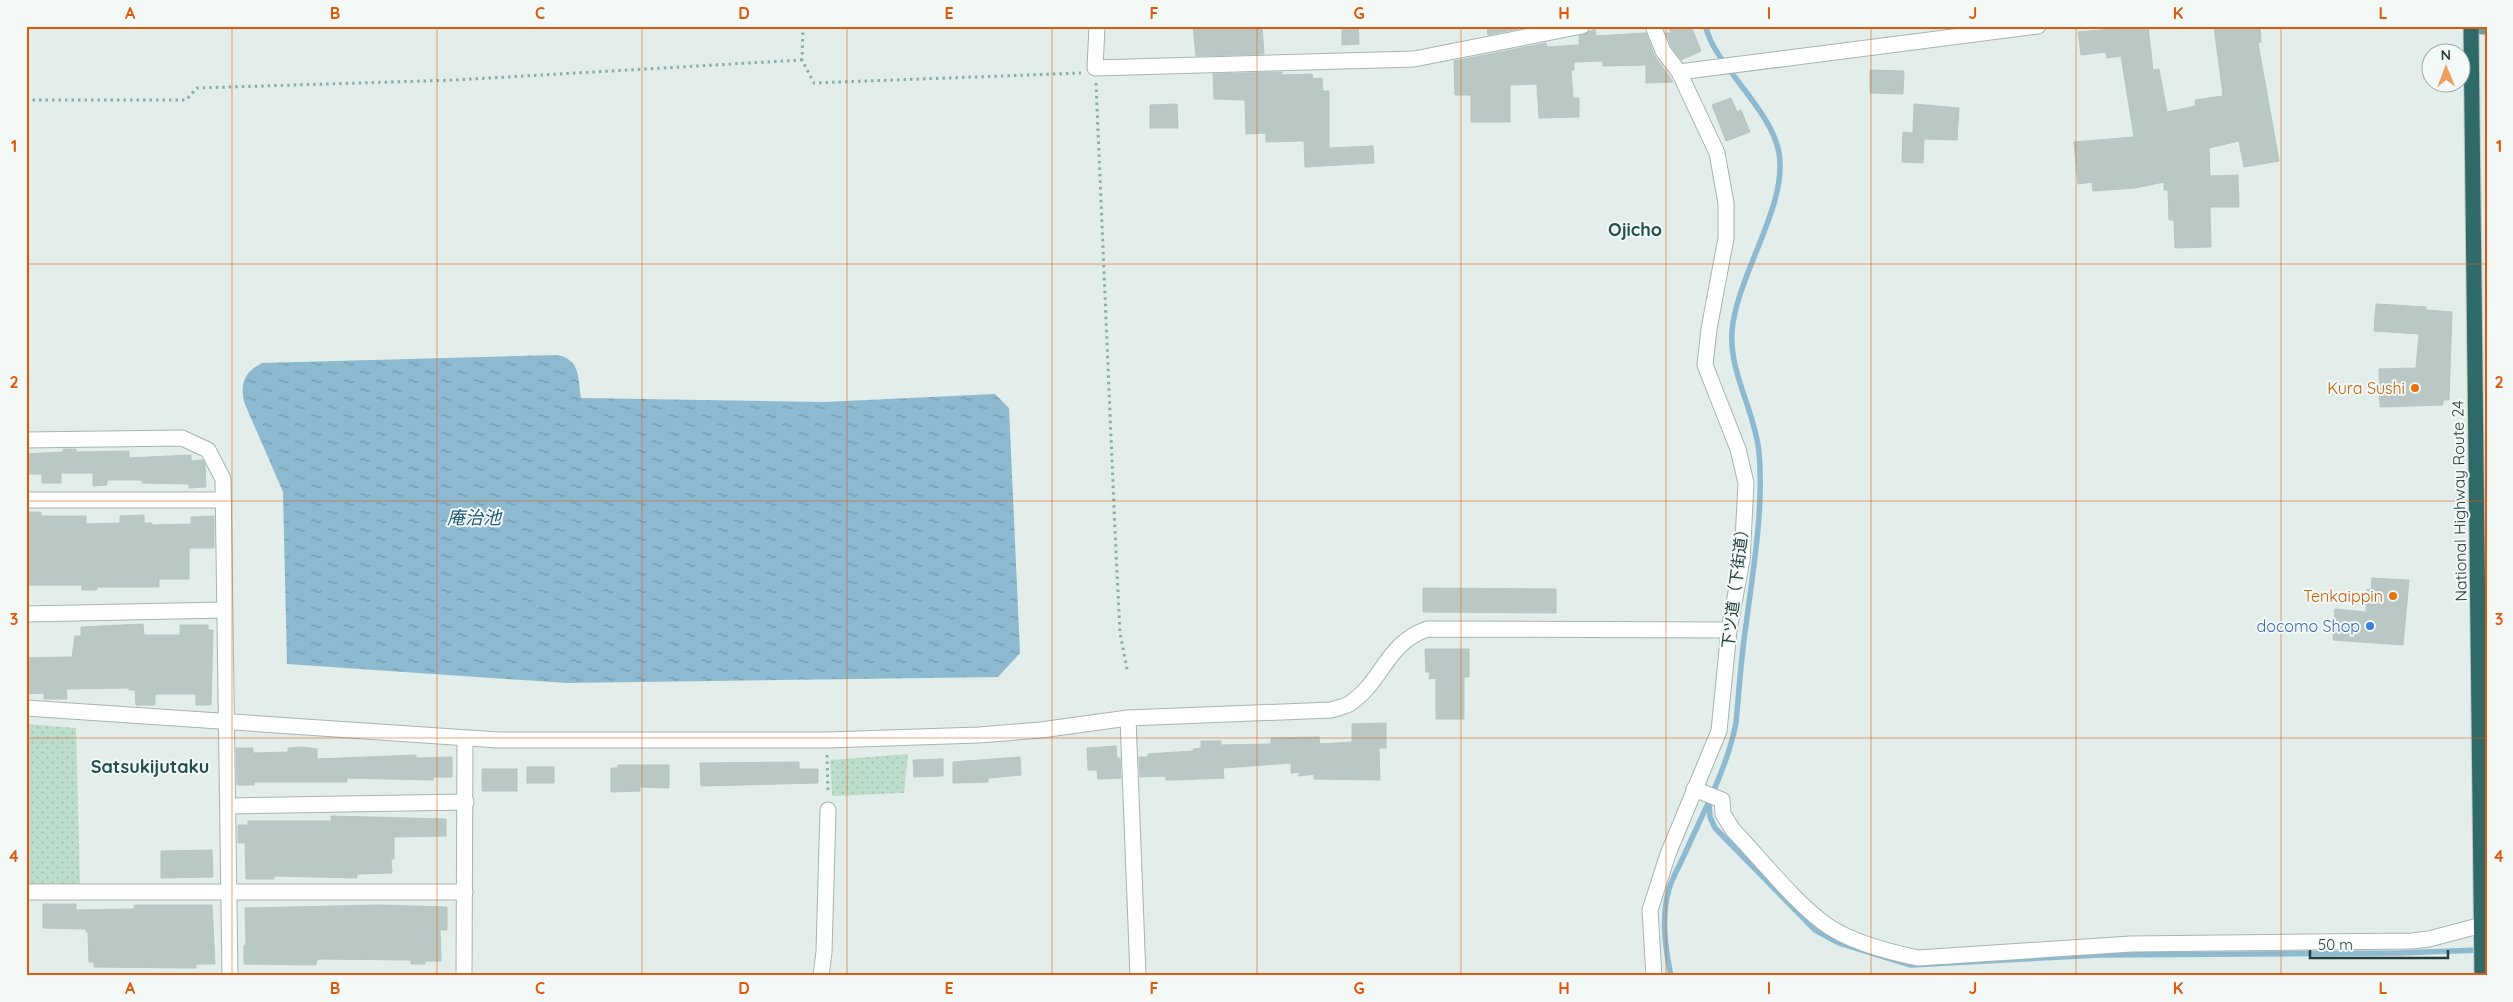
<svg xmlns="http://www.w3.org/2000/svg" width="2513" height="1002" font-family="Quicksand,'Noto Sans JP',sans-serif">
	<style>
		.grass { fill: url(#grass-dots) }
		.water { fill: url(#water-ripples) }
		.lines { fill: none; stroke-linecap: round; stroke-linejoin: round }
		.stream { stroke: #8dbad0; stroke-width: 5.5 }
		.building { fill: #b9c8c4; stroke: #b6c6c3 }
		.minor-casing { stroke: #a6b5b2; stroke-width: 17 }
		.major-casing { stroke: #c1c9c8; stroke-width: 17 }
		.highway-casing { stroke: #c1c9c8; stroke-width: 17 }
		.path { stroke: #85b0aa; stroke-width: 3; stroke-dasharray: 2.5 4; stroke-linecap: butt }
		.minor { stroke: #fff; stroke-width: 15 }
		.major { stroke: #69a19d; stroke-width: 15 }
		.highway { stroke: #306a68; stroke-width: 15 }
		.grid { fill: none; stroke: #de580e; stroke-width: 1; stroke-opacity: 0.55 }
		.food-dot { fill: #e8710a; stroke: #f4f9f8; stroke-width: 2 }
		.shop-dot { fill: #3f7fe0; stroke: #f4f9f8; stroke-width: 2 }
		.labels { text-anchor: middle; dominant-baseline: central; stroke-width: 4; stroke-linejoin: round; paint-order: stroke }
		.food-label { font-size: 16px; fill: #c56008; stroke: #f4f9f8; text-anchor: end }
		.street-label { font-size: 16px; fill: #233e3c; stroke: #f4f9f8 }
		.shop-label { font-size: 16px; fill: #366cbe; stroke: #f4f9f8; text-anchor: end }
		.neighbourhood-label { font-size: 18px; font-weight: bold; fill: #20504d; stroke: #f4f9f8 }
		.water-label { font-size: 18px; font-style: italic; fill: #1e5979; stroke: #f4f9f8 }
		.neatline { fill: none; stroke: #de580e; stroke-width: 2 }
		.grid-label { font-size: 16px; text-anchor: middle; font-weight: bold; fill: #de580e }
	</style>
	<defs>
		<pattern id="grass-dots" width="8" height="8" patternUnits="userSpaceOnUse" patternTransform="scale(1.25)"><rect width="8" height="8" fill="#bdddcc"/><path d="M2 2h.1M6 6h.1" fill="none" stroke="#a2bfb0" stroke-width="1.8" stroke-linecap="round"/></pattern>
		<pattern id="water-ripples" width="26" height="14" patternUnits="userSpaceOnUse" patternTransform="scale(1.25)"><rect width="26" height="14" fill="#8dbad0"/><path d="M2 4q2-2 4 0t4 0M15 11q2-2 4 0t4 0" fill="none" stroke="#7399aa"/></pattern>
	</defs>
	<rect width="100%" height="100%" fill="#e3edea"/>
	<g class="grass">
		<path d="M26,724L76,728L80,884H26Z"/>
		<path d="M908,754L904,793L832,796L830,760Z"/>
	</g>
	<path class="water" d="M557,355C581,359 578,380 581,398L824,402L995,394L1009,408L1020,653L998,677L567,683L287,664L283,492L244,402C240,382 245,372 262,363Z"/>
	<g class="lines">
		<g class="stream">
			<path d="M1709,803L1710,817L1715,828L1815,930L1839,943L1911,965L2100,955L2399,953L2480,950"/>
			<path d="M1671,976C1665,947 1661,917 1669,889C1673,876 1681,863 1686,851C1705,809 1727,768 1736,723C1739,691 1741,658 1746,625C1753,569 1764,510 1759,452C1755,411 1729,373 1732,331C1737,274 1788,206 1779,153C1773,117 1732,79 1714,47C1710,41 1708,33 1705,26"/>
		</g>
	</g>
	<g class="building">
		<path d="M1193,26H1262L1264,54L1196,56Z"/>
		<path d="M1342,26H1358L1359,44L1342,45Z"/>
		<path d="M1487,26H1532L1488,35Z"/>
		<path d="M1668,26H1691L1701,51L1681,60L1671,46L1666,33H1671Z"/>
		<path d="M2148,26L2153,70L2159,69L2167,112L2196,106L2195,100L2223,96L2214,26H2260L2261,42L2258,43L2279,161L2244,167L2239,141L2209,148L2210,176L2238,175L2239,207H2210L2211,247L2175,248L2174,220H2169L2168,190H2164V182L2135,188L2093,191L2092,182L2078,184L2074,142L2134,137L2121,56L2107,58L2106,52L2081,55L2078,32Z"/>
		<path d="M1595,29L1596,36L1646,33L1654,55L1673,82L1646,83V65L1603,66V61L1574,62V70H1571L1573,98H1579V117L1539,118L1537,84L1510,85V122H1471V95H1455L1454,61L1546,43L1547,47L1579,45V36Z"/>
		<path d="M1870,70L1904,71L1903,94L1870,93Z"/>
		<path d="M1282,72V75L1312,74L1313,79L1322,78L1323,91H1329V148L1373,146L1374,163L1305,167L1304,141L1266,142V133L1246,134L1245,100L1214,99L1213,74Z"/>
		<path d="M1731,98L1737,112L1741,110L1750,132L1726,141L1712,105Z"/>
		<path d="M1177,104L1178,128H1150V105Z"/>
		<path d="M1914,104L1959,108L1957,140L1924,139L1923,163L1902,162L1903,132L1913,133Z"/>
		<path d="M2376,304L2426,307V310L2452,312L2449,400H2443V405L2380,407L2379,369L2416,368L2419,334L2374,331Z"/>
		<path d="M63,449H76L77,452L129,451V458L191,455V461L203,460L205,465L206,487L189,488V484L142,483V480H107V485L93,486V473H61V483H42V474H26V454L63,452Z"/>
		<path d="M26,512H41V516H86V524L120,523V516L144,515V523H152V525L191,524V517L214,516V548H189V579H159V587H97V590H82V585H26Z"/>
		<path d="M2372,578L2409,580L2403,645L2333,640L2335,609L2366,612L2367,589L2371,590Z"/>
		<path d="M1423,588L1556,589V613L1423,612Z"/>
		<path d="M143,624L144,635H180V625H208V630H213L211,705H196V694H155V705H136L135,690H129V688L66,689L67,699H44V693L26,694V658L72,657L75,636H81V627Z"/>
		<path d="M1425,649H1469V677H1464V719H1436V678L1429,679L1430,672H1426Z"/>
		<path d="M1386,723V748H1379L1380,780L1314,779V774L1299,776V772L1291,773V763L1223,768L1224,778L1175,780H1166V776L1140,777L1139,757H1148V754L1193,751V749L1201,748V741H1221V745L1271,744V738L1319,737L1320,744L1352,742V724Z"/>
		<path d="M1116,746L1117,758H1120L1121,778L1098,779L1097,770H1088L1087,748Z"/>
		<path d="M302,747L317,749V759L416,755V758L452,757V777H433V780L347,778V782H254V785H237L236,748H253V753L288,752V748Z"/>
		<path d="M1020,757L1021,775L988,778V782L953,783V762Z"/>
		<path d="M943,759V776L914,777L913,760Z"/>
		<path d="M799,762V769H818V783L701,786L700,763Z"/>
		<path d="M618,765H669V788L640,787V791L611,792V768H618Z"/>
		<rect x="527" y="767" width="27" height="16"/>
		<rect x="482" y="769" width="35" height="22"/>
		<path d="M331,816L446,819V836L394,837V859H391L392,873L357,874V878L274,876V879H246L245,843H238V825H248V821H331Z"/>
		<path d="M212,850L213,877L161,878V851Z"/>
		<path d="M43,904H76V910L134,909V905H212L215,964H196V968L94,967V962H89L88,932H86V929L43,928Z"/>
		<path d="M378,905L447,907V930H440L441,961H425V964H411V960L320,959L317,960L316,965L244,964V945H246L245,908Z"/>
	</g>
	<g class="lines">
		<defs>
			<g id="minor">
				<path d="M1097,26L1095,68L1414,59L1582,26"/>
				<path d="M1653,26L1663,51L1679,72L1717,153L1726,203V238L1709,329L1705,365L1738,449L1746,483L1742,560L1729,630L1719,731L1668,854L1650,910L1654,976"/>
				<path d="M1679,72L2038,26"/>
				<path d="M26,440L182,438L208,450L223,479L230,976"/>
				<path d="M26,500H223"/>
				<path d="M26,614L225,610"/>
				<path d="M26,708L498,740H827L979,735L1041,730L1128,718L1331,710C1337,708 1344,707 1349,704C1383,682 1385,644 1427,629L1729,630"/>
				<path d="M1128,718L1138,976"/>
				<path d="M1694,789L1722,800L1723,814L1733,830C1760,858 1797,905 1828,926C1853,943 1889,952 1918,958L2131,944L2412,941L2429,939L2482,925"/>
				<path d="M228,806L466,802"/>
				<path d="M26,892H465"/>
				<path d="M464,976L465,739"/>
				<path d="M821,976L824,952L828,810"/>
			</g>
			<path id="major" d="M2475,26L2487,27"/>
			<path id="highway" d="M2471,26L2482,976"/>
		</defs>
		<use href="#minor" class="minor-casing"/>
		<use href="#major" class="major-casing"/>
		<use href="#highway" class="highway-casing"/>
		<g class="path">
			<path d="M803,26L802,60L814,83L1081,73"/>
			<path d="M1096,83L1115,531L1120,633L1127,669"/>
			<path d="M26,100H186L197,88L456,80L802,60"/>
			<path d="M827,755L828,794"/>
		</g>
		<use href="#minor" class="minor"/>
		<use href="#major" class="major"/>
		<use href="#highway" class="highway"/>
	</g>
	<path class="grid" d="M232,26V976M437,26V976M642,26V976M847,26V976M1052,26V976M1257,26V976M1461,26V976M1666,26V976M1871,26V976M2076,26V976M2281,26V976M26,264H2487M26,501H2487M26,738H2487"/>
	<g class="food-dot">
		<circle cx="2415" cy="388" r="5"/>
		<circle cx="2393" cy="596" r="5"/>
	</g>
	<circle class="shop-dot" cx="2370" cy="626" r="5"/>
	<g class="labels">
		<g class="food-label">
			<text x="2405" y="388">Kura Sushi</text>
			<text x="2383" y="596">Tenkaippin</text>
		</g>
		<g class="street-label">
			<text transform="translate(2459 501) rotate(-91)">National Highway Route 24</text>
			<text transform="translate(1735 585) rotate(-83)">下ツ道（下街道）</text>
		</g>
		<g class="shop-label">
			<text x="2360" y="626">docomo Shop</text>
		</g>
		<g class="neighbourhood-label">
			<text x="1635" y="229">Ojicho</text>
			<text x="150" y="766">Satsukijutaku</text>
		</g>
		<g class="water-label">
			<text x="474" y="517">庵治池</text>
		</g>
	</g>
	<rect width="2513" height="1002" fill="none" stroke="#f4f9f8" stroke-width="55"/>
	<g transform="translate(2446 68) rotate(359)"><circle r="24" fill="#f4f9f8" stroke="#a0aead"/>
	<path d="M0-4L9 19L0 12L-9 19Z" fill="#ee9d60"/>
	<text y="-8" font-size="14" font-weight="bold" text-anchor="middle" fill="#233e3c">N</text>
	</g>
	<path d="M2310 950v8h138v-8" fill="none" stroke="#233e3c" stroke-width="2.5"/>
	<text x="2318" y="950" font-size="15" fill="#233e3c" stroke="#f4f9f8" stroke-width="4" paint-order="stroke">50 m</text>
	<rect x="28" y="28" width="2458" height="946" class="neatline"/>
	<g class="grid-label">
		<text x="130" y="19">A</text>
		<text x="335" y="19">B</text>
		<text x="540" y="19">C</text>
		<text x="744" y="19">D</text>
		<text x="949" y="19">E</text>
		<text x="1154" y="19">F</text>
		<text x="1359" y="19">G</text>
		<text x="1564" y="19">H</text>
		<text x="1769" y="19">I</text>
		<text x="1973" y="19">J</text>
		<text x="2178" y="19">K</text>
		<text x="2383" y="19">L</text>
		<text x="14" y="152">1</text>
		<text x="2499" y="152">1</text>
		<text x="14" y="388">2</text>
		<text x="2499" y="388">2</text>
		<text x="14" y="625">3</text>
		<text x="2499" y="625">3</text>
		<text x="14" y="862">4</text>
		<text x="2499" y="862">4</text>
		<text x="130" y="994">A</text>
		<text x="335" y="994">B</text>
		<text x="540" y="994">C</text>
		<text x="744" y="994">D</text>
		<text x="949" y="994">E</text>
		<text x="1154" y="994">F</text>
		<text x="1359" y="994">G</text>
		<text x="1564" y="994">H</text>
		<text x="1769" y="994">I</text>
		<text x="1973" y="994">J</text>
		<text x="2178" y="994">K</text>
		<text x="2383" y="994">L</text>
	</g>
</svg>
